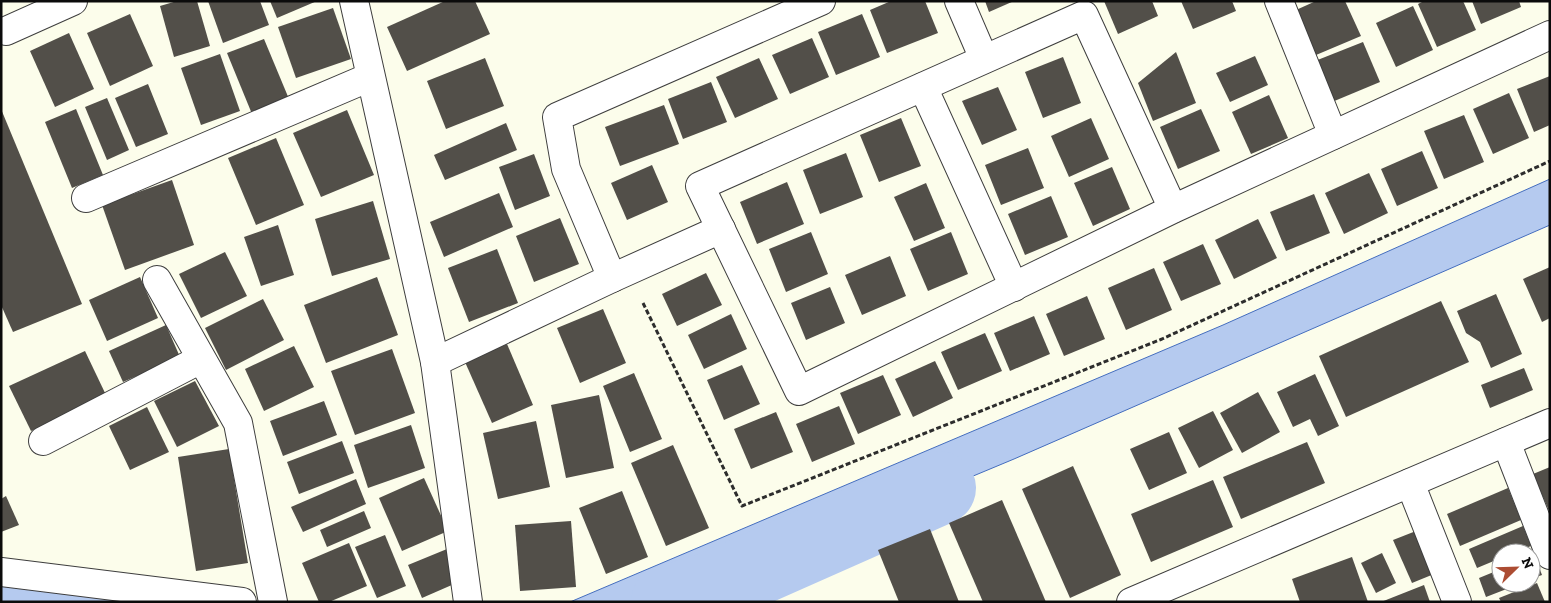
<svg xmlns="http://www.w3.org/2000/svg" width="1551" height="603" font-family="'Zilla Slab',serif">
	<style>
		.water { fill: #b5caef; stroke: #446dbe }
		.lines { fill: none; stroke-linecap: round; stroke-linejoin: round }
		.river { stroke: #b5caef; stroke-width: 74 }
		.building { fill: #524f49 }
		.minor-casing { stroke: #3e3e3e; stroke-width: 30 }
		.path { stroke: #2d2d2d; stroke-width: 3; stroke-dasharray: 5 2.5; stroke-linecap: butt }
		.minor { stroke: #fff; stroke-width: 28 }
	</style>
	<rect width="100%" height="100%" fill="#fcfdeb"/>
	<g class="water">
		<path d="M1550,179V225L1014,459L671,602H570L1223,325Z"/>
		<path d="M1,581L134,602H1Z"/>
	</g>
	<g class="lines">
		<path class="river" d="M668,602L713,588L939,488"/>
	</g>
	<g class="building">
		<path d="M177,1H197L210,46L174,57L160,6Z"/>
		<path d="M208,1H260L269,25L223,43Z"/>
		<path d="M270,1H317L277,18Z"/>
		<path d="M445,1H475L490,34L407,71L387,27Z"/>
		<path d="M891,1H925L938,33L887,53L870,10Z"/>
		<path d="M985,1H1014L989,12Z"/>
		<path d="M1104,1H1152L1158,16L1118,34Z"/>
		<path d="M1181,1H1232L1236,11L1193,29Z"/>
		<path d="M1316,1H1345L1361,36L1316,55L1296,10Z"/>
		<path d="M1424,1H1463L1476,30L1437,47L1418,4Z"/>
		<path d="M1472,1H1519L1521,7L1481,24Z"/>
		<path d="M1413,6L1433,50L1396,67L1376,23Z"/>
		<path d="M333,8L351,59L296,78L278,27Z"/>
		<path d="M130,14L153,66L110,86L87,33Z"/>
		<path d="M862,14L880,57L836,75L818,32Z"/>
		<path d="M69,33L94,89L55,107L30,51Z"/>
		<path d="M812,38L829,77L790,94L772,55Z"/>
		<path d="M264,39L289,99L252,114L227,53Z"/>
		<path d="M1363,42L1380,82L1332,102L1315,61Z"/>
		<path d="M1176,52L1196,103L1153,121L1138,83Z"/>
		<path d="M220,54L240,111L201,125L181,68Z"/>
		<path d="M1255,56L1268,85L1230,102L1216,73Z"/>
		<path d="M1063,57L1081,103L1043,118L1025,72Z"/>
		<path d="M485,58L504,106L446,129L427,81Z"/>
		<path d="M759,58L778,99L735,118L716,77Z"/>
		<path d="M1550,76V125L1534,132L1517,89Z"/>
		<path d="M711,82L727,122L683,139L668,99Z"/>
		<path d="M148,84L168,134L136,147L115,98Z"/>
		<path d="M998,87L1017,130L982,145L962,101Z"/>
		<path d="M1509,93L1529,138L1493,154L1473,109Z"/>
		<path d="M1269,95L1288,138L1251,154L1232,112Z"/>
		<path d="M107,98L129,150L107,160L85,107Z"/>
		<path d="M664,105L679,144L620,166L605,127Z"/>
		<path d="M1,109L82,304L13,332L1,305Z"/>
		<path d="M76,109L103,175L72,188L45,122Z"/>
		<path d="M1201,109L1220,151L1178,169L1160,127Z"/>
		<path d="M347,110L374,175L321,197L293,133Z"/>
		<path d="M1464,115L1484,162L1444,179L1424,131Z"/>
		<path d="M901,118L921,166L879,182L860,135Z"/>
		<path d="M1091,118L1109,159L1069,177L1051,136Z"/>
		<path d="M506,123L517,150L445,180L434,155Z"/>
		<path d="M276,138L304,205L256,225L228,158Z"/>
		<path d="M1028,148L1044,188L1001,205L985,165Z"/>
		<path d="M1422,151L1438,188L1397,206L1381,169Z"/>
		<path d="M846,153L863,197L820,214L803,170Z"/>
		<path d="M534,154L550,196L515,210L499,167Z"/>
		<path d="M652,165L668,202L627,220L611,183Z"/>
		<path d="M1112,167L1130,209L1093,226L1074,183Z"/>
		<path d="M1369,173L1388,213L1344,234L1325,193Z"/>
		<path d="M172,180L194,245L125,270L102,205Z"/>
		<path d="M787,182L804,224L757,244L740,202Z"/>
		<path d="M926,183L945,228L914,241L894,197Z"/>
		<path d="M499,193L513,227L444,257L430,222Z"/>
		<path d="M1314,194L1330,233L1286,251L1270,212Z"/>
		<path d="M1051,196L1068,237L1025,255L1008,214Z"/>
		<path d="M373,201L390,259L332,276L315,219Z"/>
		<path d="M560,218L579,264L534,282L516,236Z"/>
		<path d="M1258,219L1277,258L1234,279L1215,240Z"/>
		<path d="M278,225L294,275L261,286L244,237Z"/>
		<path d="M811,232L828,274L786,292L769,249Z"/>
		<path d="M951,232L968,274L928,291L910,249Z"/>
		<path d="M1203,244L1221,284L1181,301L1163,262Z"/>
		<path d="M497,249L518,303L469,322L448,268Z"/>
		<path d="M225,252L247,296L201,318L179,274Z"/>
		<path d="M890,256L906,296L862,315L845,275Z"/>
		<path d="M1550,267V318L1542,322L1523,279Z"/>
		<path d="M1154,268L1172,310L1126,330L1108,288Z"/>
		<path d="M706,273L722,305L677,326L662,294Z"/>
		<path d="M140,277L158,318L107,341L89,300Z"/>
		<path d="M377,277L398,335L326,363L304,305Z"/>
		<path d="M830,287L845,323L806,340L791,303Z"/>
		<path d="M1496,294L1522,354L1491,368L1480,342L1466,333L1457,311Z"/>
		<path d="M1087,296L1105,339L1064,356L1046,314Z"/>
		<path d="M263,299L284,340L226,370L205,328Z"/>
		<path d="M1441,301L1469,362L1346,417L1319,356Z"/>
		<path d="M603,309L626,363L580,383L557,328Z"/>
		<path d="M731,314L747,349L704,369L688,335Z"/>
		<path d="M1034,316L1050,354L1010,371L994,333Z"/>
		<path d="M166,325L180,357L123,382L109,351Z"/>
		<path d="M985,333L1002,371L958,390L941,352Z"/>
		<path d="M507,344L533,405L492,423L465,362Z"/>
		<path d="M294,346L314,387L264,411L245,369Z"/>
		<path d="M392,349L415,413L355,435L331,371Z"/>
		<path d="M85,351L106,395L31,431L9,386Z"/>
		<path d="M935,361L953,398L913,417L895,379Z"/>
		<path d="M742,365L760,404L724,420L707,380Z"/>
		<path d="M1524,368L1533,390L1490,408L1481,385Z"/>
		<path d="M634,373L662,439L630,452L603,386Z"/>
		<path d="M1315,374L1339,426L1318,436L1310,419L1293,427L1277,392Z"/>
		<path d="M883,375L901,415L858,434L840,393Z"/>
		<path d="M195,381L219,426L177,447L154,401Z"/>
		<path d="M1258,392L1280,432L1242,453L1220,413Z"/>
		<path d="M599,395L614,468L566,478L551,405Z"/>
		<path d="M324,401L337,435L283,456L270,421Z"/>
		<path d="M839,406L855,444L812,462L796,424Z"/>
		<path d="M147,407L169,452L130,470L109,426Z"/>
		<path d="M1213,411L1233,450L1199,468L1178,428Z"/>
		<path d="M776,412L793,452L751,469L734,429Z"/>
		<path d="M536,421L550,487L498,499L483,433Z"/>
		<path d="M411,425L425,468L368,488L354,445Z"/>
		<path d="M1169,432L1187,473L1149,490L1130,449Z"/>
		<path d="M342,441L354,473L299,494L287,462Z"/>
		<path d="M1307,442L1325,483L1241,519L1223,477Z"/>
		<path d="M673,445L709,528L666,546L631,463Z"/>
		<path d="M229,449L248,563L196,571L178,457Z"/>
		<path d="M1073,466L1121,575L1070,598L1022,489Z"/>
		<path d="M1550,467V513L1533,474Z"/>
		<path d="M424,478L448,531L402,551L379,498Z"/>
		<path d="M356,479L366,504L303,532L291,507Z"/>
		<path d="M1213,480L1233,527L1151,562L1131,514Z"/>
		<path d="M1508,488L1521,520L1460,546L1447,514Z"/>
		<path d="M622,491L648,557L606,574L579,508Z"/>
		<path d="M6,496L19,525L1,532V499Z"/>
		<path d="M1002,500L1046,602H983L949,523Z"/>
		<path d="M364,511L371,528L327,547L320,530Z"/>
		<path d="M571,521L576,587L520,591L515,525Z"/>
		<path d="M1523,526L1531,546L1513,553H1501V558L1477,568L1469,549Z"/>
		<path d="M930,529L959,602H899L878,550Z"/>
		<path d="M1416,531L1434,574L1412,583L1393,540Z"/>
		<path d="M385,535L406,586L377,598L355,547Z"/>
		<path d="M349,543L367,586L329,602H319L302,563Z"/>
		<path d="M447,549L461,581L422,598L408,565Z"/>
		<path d="M1382,553L1396,583L1376,593L1361,563Z"/>
		<path d="M1535,556L1542,575L1531,579V557Z"/>
		<path d="M1352,557L1368,602H1300L1292,579Z"/>
		<path d="M1501,569V583H1522L1486,597L1479,578Z"/>
		<path d="M1537,583L1545,602H1501L1499,598Z"/>
		<path d="M1424,585L1430,602H1381Z"/>
	</g>
	<g class="lines">
		<defs>
			<g id="minor">
				<path d="M354,1L435,362L468,602"/>
				<path d="M959,1L984,59"/>
				<path d="M1279,1L1333,135"/>
				<path d="M6,31L73,1"/>
				<path d="M923,87L1014,287"/>
				<path d="M86,198L370,77"/>
				<path d="M1173,209L1084,15L700,186L799,391L1173,209L1550,35"/>
				<path d="M612,278L566,169L557,117L821,1"/>
				<path d="M157,280L238,423L273,602"/>
				<path d="M435,362L612,278L721,229"/>
				<path d="M43,441L201,359"/>
				<path d="M1506,442L1550,555"/>
				<path d="M1410,483L1457,602"/>
				<path d="M1,572L242,602"/>
				<path d="M1131,602L1550,423"/>
			</g>
		</defs>
		<use href="#minor" class="minor-casing"/>
		<path class="path" d="M643,303L742,506L1162,339L1550,161"/>
		<use href="#minor" class="minor"/>
	</g>
	<rect width="1551" height="603" fill="none" stroke="#0b0b0b" stroke-width="5"/>
	<g transform="translate(1516 568) rotate(67)"><circle r="24" fill="#ffffff" stroke="#9d9d9d"/>
	<path d="M0-4L9 19L0 12L-9 19Z" fill="#ac4c32"/>
	<text y="-8" font-size="14" font-weight="bold" text-anchor="middle" fill="#0b0b0b">N</text>
	</g>
</svg>
